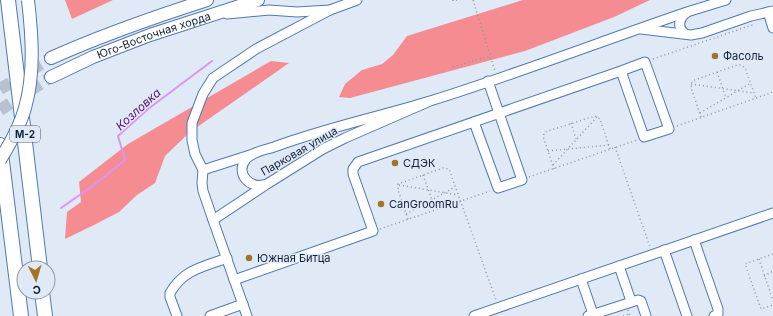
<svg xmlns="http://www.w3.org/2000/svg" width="773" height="316" font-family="Inter,sans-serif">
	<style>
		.forest { fill: #f48c91 }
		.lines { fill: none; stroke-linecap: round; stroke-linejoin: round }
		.stream { stroke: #de93f6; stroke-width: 2 }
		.major-tunnel { stroke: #b7c1d0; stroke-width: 12; stroke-dasharray: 12 6; stroke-linecap: butt }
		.minor-casing { stroke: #5179b2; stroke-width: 11 }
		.major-casing { stroke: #5179b2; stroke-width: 14 }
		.highway-casing { stroke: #5179b2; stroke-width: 16 }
		.path { stroke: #8a96a7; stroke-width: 1.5; stroke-dasharray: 1 3; stroke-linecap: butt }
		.minor { stroke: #fff; stroke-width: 9 }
		.major { stroke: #fff; stroke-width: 12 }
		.highway { stroke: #fff; stroke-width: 14 }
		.major-bridge-casing { stroke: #5179b2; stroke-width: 14; stroke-linecap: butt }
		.major-bridge { stroke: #fff; stroke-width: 12 }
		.poi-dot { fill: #a17526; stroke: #e0e9f6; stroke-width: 1.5 }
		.labels { text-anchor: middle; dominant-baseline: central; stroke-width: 3; stroke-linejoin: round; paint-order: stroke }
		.shield { fill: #e0e9f6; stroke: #4f5d72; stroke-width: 1 }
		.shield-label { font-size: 10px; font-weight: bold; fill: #112139 }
		.street-label { font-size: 11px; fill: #112139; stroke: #e0e9f6 }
		.poi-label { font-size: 11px; fill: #112139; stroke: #e0e9f6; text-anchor: start }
		.water-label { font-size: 12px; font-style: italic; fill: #5a146e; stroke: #e0e9f6 }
	</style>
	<rect width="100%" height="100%" fill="#e0e9f6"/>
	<g class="forest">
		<path d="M65,0H113L72,19Z"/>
		<path d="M523,0H650L614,17L525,51L350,98L339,97L345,84L362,70L382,64L393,55L407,36Z"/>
		<path d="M271,61L289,63L190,132L165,156L155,183L137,195L119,212L94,225L65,239L67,212L81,202L79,182L128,144Z"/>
	</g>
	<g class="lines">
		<path class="stream" d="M61,208L94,185L125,160L118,136L148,109L212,61"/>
		<g class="major-tunnel">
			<path d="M0,89L51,58"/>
			<path d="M0,110L51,77"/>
		</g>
		<defs>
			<g id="minor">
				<path d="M768,12L773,28"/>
				<path d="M227,14L269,10L297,12L330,10L357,0"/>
				<path d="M641,29L691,35L702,33L751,16L773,11"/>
				<path d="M684,33C677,27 679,18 686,13"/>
				<path d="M430,101L345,138L323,149L267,184C249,190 235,173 246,159C252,152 265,150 274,147C325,128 378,117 430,101C517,74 602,41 687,12L726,0"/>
				<path d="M474,122L498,188L522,180L488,81"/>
				<path d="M203,170L250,155"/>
				<path d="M213,220L203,191L202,183L203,170L195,154L192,140V123L203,94L213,78L256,49L330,10"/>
				<path d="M694,240L718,309V314L714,316"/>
				<path d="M664,250L687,316"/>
				<path d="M619,266L631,301"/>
				<path d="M581,279L593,314"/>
				<path d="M234,280L373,231L353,174V169L358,162L621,71L645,62L669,129L644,137L621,71"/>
				<path d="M177,316L170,297V293C184,269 203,267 227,258"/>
				<path d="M210,316L243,304"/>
				<path d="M247,316L213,220L264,186"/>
				<path d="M474,316L773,213"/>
				<path d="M588,316L638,300L641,301L646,316"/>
			</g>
			<g id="major">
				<path d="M51,58C102,35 154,17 207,0"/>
				<path id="s1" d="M51,77L93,57L150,35L258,0"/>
			</g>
			<g id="highway">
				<path d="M8,0L40,268"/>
				<path d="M0,145L21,316"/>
				<path d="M42,292L45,316"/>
			</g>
		</defs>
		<use href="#minor" class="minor-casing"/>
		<use href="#major" class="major-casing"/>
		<use href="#highway" class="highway-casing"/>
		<g class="path">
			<path d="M453,0V1L457,0"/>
			<path d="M473,0L495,71"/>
			<path d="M653,59L755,24"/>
			<path d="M453,67L490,56"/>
			<path d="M717,72L726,98"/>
			<path d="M691,84L754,93"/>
			<path d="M700,113L751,83"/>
			<path d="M701,117L691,88L692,81L737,65H741L745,68L756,98"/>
			<path d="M571,123L576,139"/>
			<path d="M677,126L773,92"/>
			<path d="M615,147L650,247"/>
			<path d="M548,151L609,145"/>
			<path d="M553,165L597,117"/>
			<path d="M554,169L543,136L545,132L595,116L600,119L610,149"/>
			<path d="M423,175L432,200"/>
			<path d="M529,177L637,140"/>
			<path d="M399,185L458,195"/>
			<path d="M406,214L455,187"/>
			<path d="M408,219L398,190V184L443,168L449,169L496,300"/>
			<path d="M380,229L490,191"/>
			<path d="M773,254L745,264L761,309L773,305"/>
			<path d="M759,259L773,301"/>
			<path d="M764,276L773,271"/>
			<path d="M628,310L630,316"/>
			<path d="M623,316L629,314"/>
		</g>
		<use href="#minor" class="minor"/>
		<use href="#major" class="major"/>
		<use href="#highway" class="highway"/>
		<defs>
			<path id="major-bridge" d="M0,160C10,144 20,126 25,108C35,73 32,35 28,0"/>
		</defs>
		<use href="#major-bridge" class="major-bridge-casing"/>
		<use href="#major-bridge" class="major-bridge"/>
	</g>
	<g class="poi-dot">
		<circle cx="715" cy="56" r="4"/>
		<circle cx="395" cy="163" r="4"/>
		<circle cx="381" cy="204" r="4"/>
		<circle cx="249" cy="258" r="4"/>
	</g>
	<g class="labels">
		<rect class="shield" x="10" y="126" width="30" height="16" rx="3"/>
		<g class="shield-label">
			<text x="25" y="134">М-2</text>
		</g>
		<g class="street-label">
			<text stroke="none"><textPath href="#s1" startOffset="111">Юго-Восточная хорда</textPath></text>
			<text transform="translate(299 151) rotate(-30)">Парковая улица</text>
		</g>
		<g class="poi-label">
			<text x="723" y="56">Фасоль</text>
			<text x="403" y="163">СДЭК</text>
			<text x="389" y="204">CanGroomRu</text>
			<text x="257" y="258">Южная Битца</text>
		</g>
		<g class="water-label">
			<text transform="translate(138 109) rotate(-42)">Козловка</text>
		</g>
	</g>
	<g transform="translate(36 280) rotate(175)"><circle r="19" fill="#e0e9f6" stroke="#8d99aa"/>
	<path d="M0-3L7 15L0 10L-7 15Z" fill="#a17526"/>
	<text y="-6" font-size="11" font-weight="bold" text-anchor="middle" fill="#112139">С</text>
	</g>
</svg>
